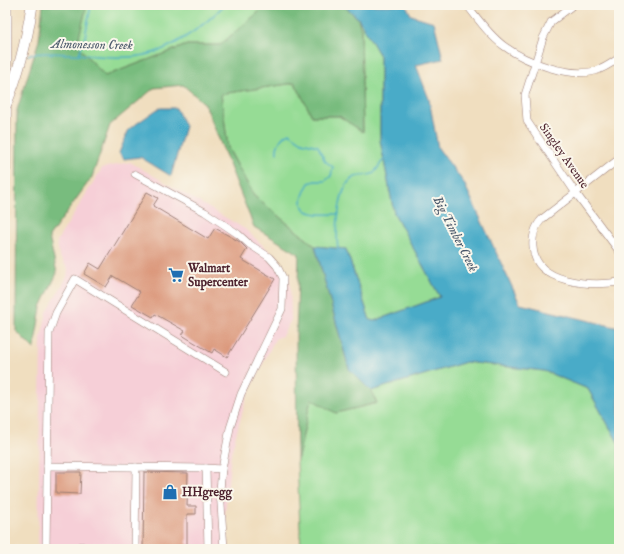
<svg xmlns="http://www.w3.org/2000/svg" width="624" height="554" font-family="'IM FELL English',serif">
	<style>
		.built { fill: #f6cfd7 }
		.green { fill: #96dc95; stroke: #707e60 }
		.forest { fill: #78bc7e; stroke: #616e54 }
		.water { fill: #48abc8; stroke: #49657a }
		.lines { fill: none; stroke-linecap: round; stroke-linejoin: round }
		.stream { stroke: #48abc8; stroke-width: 1.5 }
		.building { fill: #db987c }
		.minor-casing { stroke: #9d7e75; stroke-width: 8 }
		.highway-casing { stroke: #9d7e75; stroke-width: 12 }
		.minor { stroke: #fff; stroke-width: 7 }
		.highway { stroke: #fff; stroke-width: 11 }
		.highway-bridge-casing { stroke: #9d7e75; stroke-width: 12; stroke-linecap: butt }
		.highway-bridge { stroke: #fff; stroke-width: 11 }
		.labels { text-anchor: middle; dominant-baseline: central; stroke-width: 4; stroke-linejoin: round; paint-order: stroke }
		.street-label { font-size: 12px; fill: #4a1f2b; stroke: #fbf7ec }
		.poi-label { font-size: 12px; font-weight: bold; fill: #4a1f2b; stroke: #fbf7ec; text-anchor: start }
		.water-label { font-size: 13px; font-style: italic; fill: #49576a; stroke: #fbf7ec }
	</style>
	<rect width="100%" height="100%" fill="#fbf7ec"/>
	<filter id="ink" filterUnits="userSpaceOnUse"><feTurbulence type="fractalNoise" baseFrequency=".025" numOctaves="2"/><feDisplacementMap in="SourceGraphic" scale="8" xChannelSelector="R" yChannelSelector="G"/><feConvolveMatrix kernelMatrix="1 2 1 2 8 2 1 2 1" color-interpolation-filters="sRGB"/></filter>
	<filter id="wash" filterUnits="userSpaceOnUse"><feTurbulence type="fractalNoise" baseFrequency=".012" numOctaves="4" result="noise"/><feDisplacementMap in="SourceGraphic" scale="16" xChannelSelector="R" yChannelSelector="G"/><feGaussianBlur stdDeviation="0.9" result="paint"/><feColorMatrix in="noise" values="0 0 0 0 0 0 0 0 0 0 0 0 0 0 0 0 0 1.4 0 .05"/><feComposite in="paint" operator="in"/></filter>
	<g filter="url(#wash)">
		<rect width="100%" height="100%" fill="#f0debf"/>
		<path class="built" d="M130,162L245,229L278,259L290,278L291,320L282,336L275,339L247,396L231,453L225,514L229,549H38L41,337L47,312L67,277L68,269L59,256L57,241L102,168Z"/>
		<g class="green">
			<path d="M87,5H267L220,45H187L105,76L77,45Z"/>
			<path d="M358,18L380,56V140L394,213L440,297L374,321L370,320L346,249L315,246L254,196L228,148L221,94L295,83L312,116H339L363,131L361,30Z"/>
			<path d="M466,362L544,371L588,389L619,444V549H301L297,462L311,398L336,413L377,403L371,391Z"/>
		</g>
		<path class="forest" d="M43,5H87L77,45L105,76L187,45H220L267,5H343L358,18L361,30L363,132L339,116H312L295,83L221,94L228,148L254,196L315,246L349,369L371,391L377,403L336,413L311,399L297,462L296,335L299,254L254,227L205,104L183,85L154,88L110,125L92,177L49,237L57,273L41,307L34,349L16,331L17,110L39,40Z"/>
		<g class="water">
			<path d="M343,5H406L411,15L434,22L443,59L416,65L429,99L438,148L464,183L520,304L619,328V444L588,389L544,371L466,362L371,391L349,369L315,246L346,249L370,320L374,321L440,297L394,213L380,140V56L358,18Z"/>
			<path d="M159,108H176L185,126L171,176L140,157L124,159L119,153L129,129Z"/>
		</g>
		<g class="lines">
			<g class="stream">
				<path d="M79,54L85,37L91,5"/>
				<path d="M28,55C42,51 59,54 73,54C96,55 122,60 144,55C170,51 207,24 224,5"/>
				<path d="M277,153C276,145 282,136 289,133L302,142L318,146L325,161L333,167L331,176L325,181H315L309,183C290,216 313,215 339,214"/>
				<path d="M338,250C336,234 337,188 353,178C360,174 368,177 374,173L384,159"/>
			</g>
		</g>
		<g id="blocks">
			<g class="building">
				<path d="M147,192L158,198L153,206L208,239L215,228L240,242L247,249L241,259L275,279L227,357L214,349L212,353L182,335L185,331L155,314L153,317L132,305L140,292L113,276L106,287L84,274L90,263L100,269Z"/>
				<path d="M56,472H81L80,494L56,493Z"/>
				<path d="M144,472L188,473L187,506H196V514H187V544L197,549H143Z"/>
			</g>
		</g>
	</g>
	<g filter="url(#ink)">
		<use href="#blocks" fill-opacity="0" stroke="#9d7e75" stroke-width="1"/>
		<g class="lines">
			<defs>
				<g id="minor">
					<path d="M467,5C478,19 489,35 504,46C526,62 568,78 595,71C603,69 612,63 619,58"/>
					<path d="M573,5L551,22L543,38L525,95L527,121L575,192L619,251"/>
					<path d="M619,159L542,219C535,226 532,237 533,247C535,284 591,286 619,282"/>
					<path d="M135,174L205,212L238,234L249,244L269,257L277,266L283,278L282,309L241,394L230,428L222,469L220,490L224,549"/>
					<path d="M47,466L206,468L222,469"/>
					<path d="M206,468L208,549"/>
					<path d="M81,546V549"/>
					<path d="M46,549L49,333L56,313L75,279L226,372"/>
					<path d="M135,549L136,467"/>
				</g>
				<path id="highway" d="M5,168L6,5"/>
			</defs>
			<use href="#minor" class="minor-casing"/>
			<use href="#highway" class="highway-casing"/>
			<use href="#minor" class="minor"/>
			<use href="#highway" class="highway"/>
			<defs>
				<path id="highway-bridge" d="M5,106C19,73 27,40 32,5"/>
			</defs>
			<use href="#highway-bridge" class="highway-bridge-casing"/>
			<use href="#highway-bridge" class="highway-bridge"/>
		</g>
	</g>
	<defs>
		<symbol id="supermarket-bare" viewBox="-9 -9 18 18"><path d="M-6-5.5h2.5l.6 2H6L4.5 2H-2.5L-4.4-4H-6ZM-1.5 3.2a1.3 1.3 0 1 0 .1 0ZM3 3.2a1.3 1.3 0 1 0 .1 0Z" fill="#1f6fb2" stroke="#fbf7ec" stroke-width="2.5" paint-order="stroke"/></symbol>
		<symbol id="shop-bare" viewBox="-9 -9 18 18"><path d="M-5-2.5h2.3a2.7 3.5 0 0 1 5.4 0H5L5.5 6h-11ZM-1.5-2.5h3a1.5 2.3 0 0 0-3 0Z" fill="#1f6fb2" stroke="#fbf7ec" stroke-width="2.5" paint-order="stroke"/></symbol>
	</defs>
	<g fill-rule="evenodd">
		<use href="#supermarket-bare" x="165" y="264" width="22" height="22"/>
		<use href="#shop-bare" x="159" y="481" width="22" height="22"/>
	</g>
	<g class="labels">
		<g class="street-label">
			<text transform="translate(564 156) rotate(55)">Singley Avenue</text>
		</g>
		<g class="poi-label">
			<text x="188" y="268">Walmart<tspan x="188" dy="14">Supercenter</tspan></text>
			<text x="182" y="492">HHgregg</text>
		</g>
		<g class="water-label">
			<text transform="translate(92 45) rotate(1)">Almonesson Creek</text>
			<text transform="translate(455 234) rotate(63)">Big Timber Creek</text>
		</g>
	</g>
	<rect width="624" height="554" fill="none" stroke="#fbf7ec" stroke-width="20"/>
</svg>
